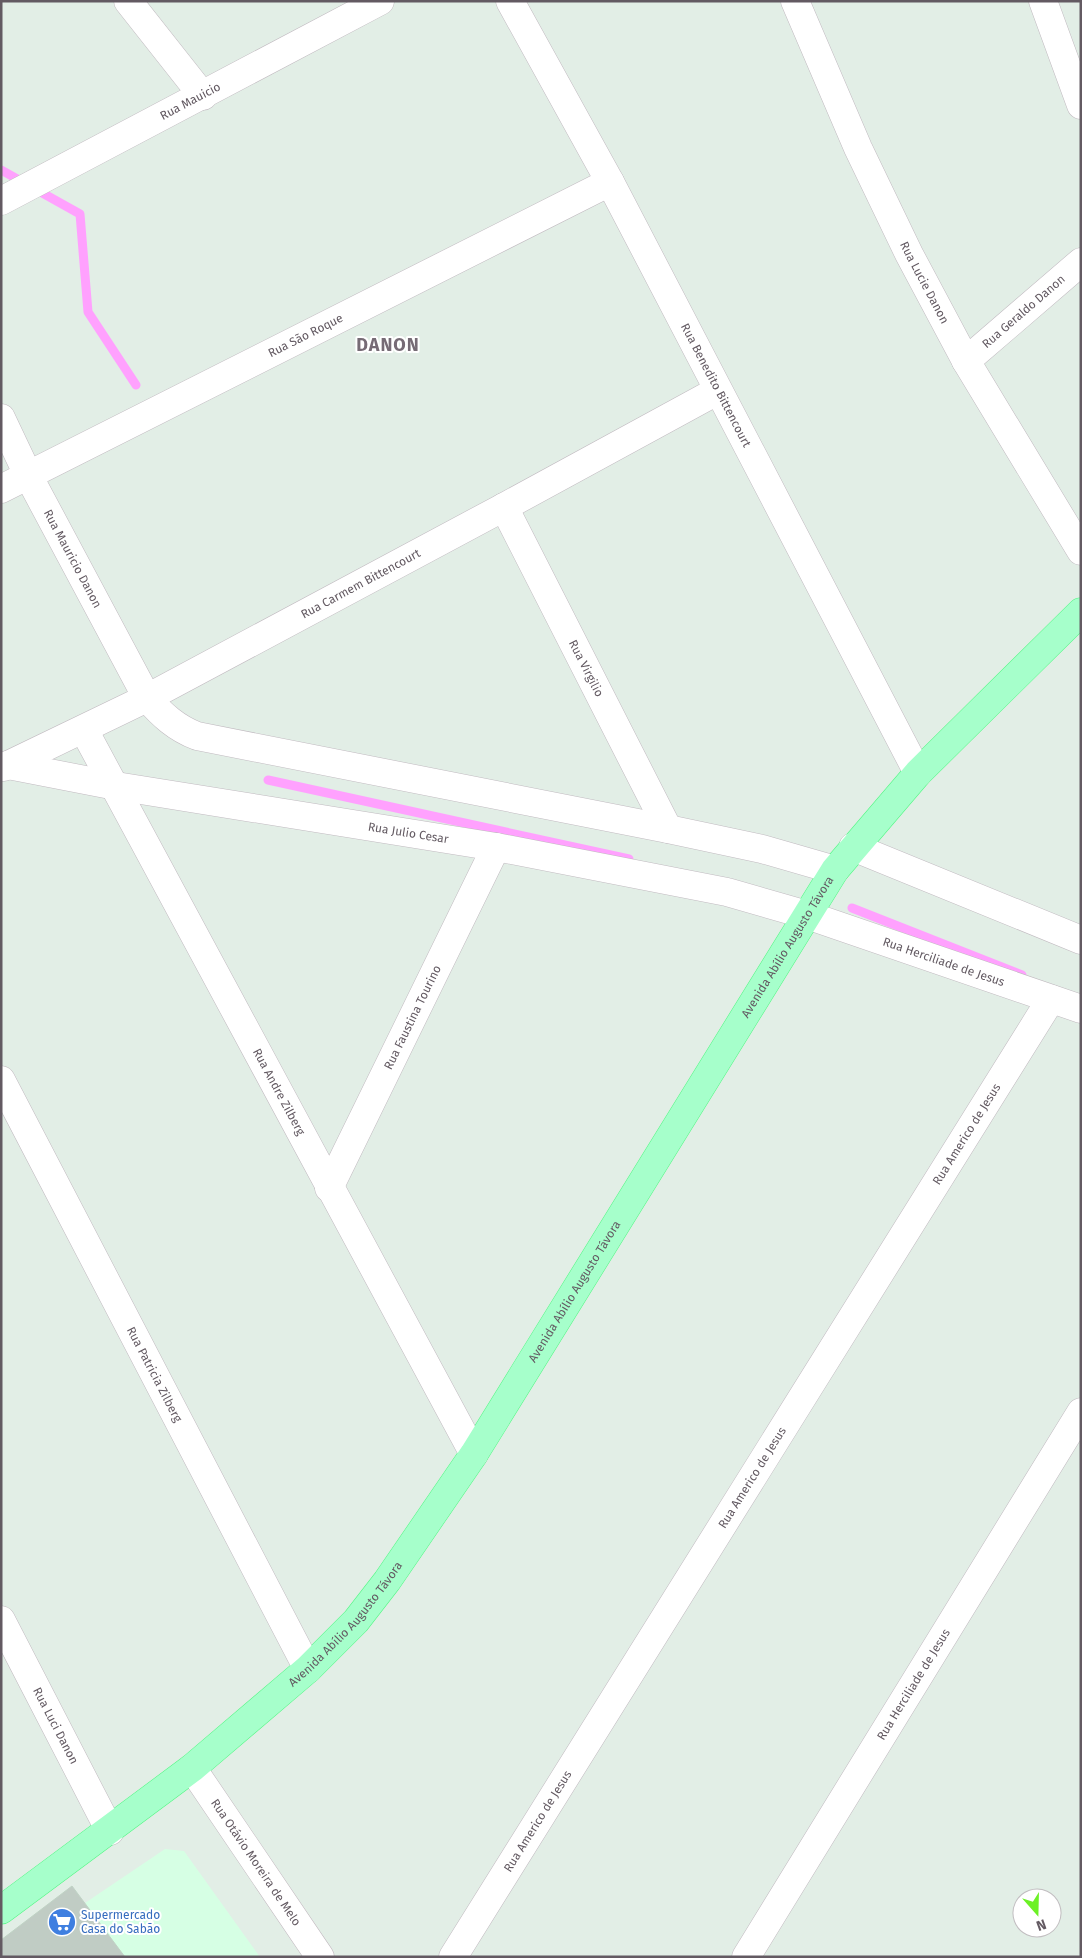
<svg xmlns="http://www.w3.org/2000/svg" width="1082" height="1958" font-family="'Fira Sans',sans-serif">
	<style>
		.commercial { fill: #d6ffe4 }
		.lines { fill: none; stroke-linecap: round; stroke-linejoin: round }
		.stream { stroke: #ffa1fe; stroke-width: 9 }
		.building { fill: #c0ccc4; stroke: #c0d3c5 }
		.street-casing { stroke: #c1bac0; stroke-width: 29 }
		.secondary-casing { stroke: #c1b8bf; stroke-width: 29 }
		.primary-casing { stroke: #51f782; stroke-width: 29 }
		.street { stroke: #fff; stroke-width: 28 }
		.secondary { stroke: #fff; stroke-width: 28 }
		.primary { stroke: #a6ffcb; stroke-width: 28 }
		.labels { text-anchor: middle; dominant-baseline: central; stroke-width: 4; stroke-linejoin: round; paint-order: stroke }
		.street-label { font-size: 12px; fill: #635a62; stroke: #fff }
		.shop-label { font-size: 12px; fill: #366cbe; stroke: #fff; text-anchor: start }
		.district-label { font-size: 18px; font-weight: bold; letter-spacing: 1px; fill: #766b75; stroke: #fff }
	</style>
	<rect width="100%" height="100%" fill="#e2eee6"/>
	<path class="commercial" d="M165,1849L184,1851L260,1957H125L85,1903Z"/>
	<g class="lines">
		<g class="stream">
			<path d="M1,170L80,214L88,312L136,385"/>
			<path d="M268,780L629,859"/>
			<path d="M852,908L1022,975"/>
		</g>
	</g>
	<path class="building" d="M72,1886L125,1957H1V1940Z"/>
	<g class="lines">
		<defs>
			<g id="street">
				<path d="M128,1L203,96"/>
				<path id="s1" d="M510,1L610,182L918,773"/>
				<path id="s2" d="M795,1L858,148L909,254L966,361L1081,551"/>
				<path d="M1043,1L1081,105"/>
				<path id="s3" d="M1,201L380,1"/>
				<path id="s4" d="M966,361L1081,262"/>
				<path id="s5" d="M1,418L28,475L147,698C162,715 176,728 197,736L668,829L762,849L835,870"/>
				<path id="s6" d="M1,489L610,182"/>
				<path id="s7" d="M504,507L668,829"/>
				<path id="s8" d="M84,730L474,1454"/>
				<path id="s9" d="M8,765L116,786L496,847L727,892L807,915L1081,1009"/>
				<path id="s10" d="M4,767L147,698L504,507L717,391"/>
				<path d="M853,847L1081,940"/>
				<path id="s11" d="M1,1080L308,1669"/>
				<path id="s12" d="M329,1188L496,847"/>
				<path id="s13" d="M1,1620L110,1831"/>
				<path id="s14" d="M453,1957L1051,999"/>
				<path id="s15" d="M746,1957L1081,1412"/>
			</g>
			<g id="secondary">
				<path id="s16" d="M192,1768L320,1957"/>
			</g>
			<g id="primary">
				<path id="s17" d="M1,1910L192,1768L308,1669L356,1621L387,1581L474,1454L835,870L918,773L1081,612"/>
			</g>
		</defs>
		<use href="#street" class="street-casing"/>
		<use href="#secondary" class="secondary-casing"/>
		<use href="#primary" class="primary-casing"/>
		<use href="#street" class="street"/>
		<use href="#secondary" class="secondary"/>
		<use href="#primary" class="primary"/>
	</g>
	<defs>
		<symbol id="supermarket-disc" viewBox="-11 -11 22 22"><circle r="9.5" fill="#3f7fe0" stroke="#fff"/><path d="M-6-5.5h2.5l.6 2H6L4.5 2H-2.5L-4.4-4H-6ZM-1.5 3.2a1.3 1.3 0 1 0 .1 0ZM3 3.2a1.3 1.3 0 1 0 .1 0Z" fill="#fff"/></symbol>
	</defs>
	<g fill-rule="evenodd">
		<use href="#supermarket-disc" x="46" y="1906" width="32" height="32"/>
	</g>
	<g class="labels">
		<g class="street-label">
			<text stroke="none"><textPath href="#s3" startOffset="214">Rua Mauicio</textPath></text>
			<text stroke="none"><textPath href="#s2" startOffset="310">Rua Lucie Danon</textPath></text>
			<text stroke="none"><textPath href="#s4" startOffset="76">Rua Geraldo Danon</textPath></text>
			<text stroke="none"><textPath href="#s6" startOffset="341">Rua São Roque</textPath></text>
			<text stroke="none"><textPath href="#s1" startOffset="436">Rua Benedito Bittencourt</textPath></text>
			<text stroke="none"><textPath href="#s5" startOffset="158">Rua Mauricio Danon</textPath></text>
			<text stroke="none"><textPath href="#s10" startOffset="401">Rua Carmem Bittencourt</textPath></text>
			<text stroke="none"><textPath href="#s7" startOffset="181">Rua Virgilio</textPath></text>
			<text stroke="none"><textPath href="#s9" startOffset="406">Rua Julio Cesar</textPath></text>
			<text stroke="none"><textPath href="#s17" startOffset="1259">Avenida Abílio Augusto Távora</textPath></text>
			<text stroke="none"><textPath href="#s9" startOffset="958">Rua Herciliade de Jesus</textPath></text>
			<text stroke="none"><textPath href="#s12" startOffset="190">Rua Faustina Tourino</textPath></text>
			<text stroke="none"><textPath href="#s8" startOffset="411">Rua Andre Zilberg</textPath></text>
			<text stroke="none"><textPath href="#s14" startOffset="970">Rua Americo de Jesus</textPath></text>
			<text stroke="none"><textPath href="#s17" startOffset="854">Avenida Abílio Augusto Távora</textPath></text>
			<text stroke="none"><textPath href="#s11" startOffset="332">Rua Patricia Zilberg</textPath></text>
			<text stroke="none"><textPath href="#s14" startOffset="565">Rua Americo de Jesus</textPath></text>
			<text stroke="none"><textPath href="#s17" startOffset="449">Avenida Abílio Augusto Távora</textPath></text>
			<text stroke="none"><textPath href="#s15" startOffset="320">Rua Herciliade de Jesus</textPath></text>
			<text stroke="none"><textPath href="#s13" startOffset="119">Rua Luci Danon</textPath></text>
			<text stroke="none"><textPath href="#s14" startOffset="160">Rua Americo de Jesus</textPath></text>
			<text stroke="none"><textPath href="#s16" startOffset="114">Rua Otávio Moreira de Melo</textPath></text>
		</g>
		<g class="shop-label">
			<text x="81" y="1915">Supermercado<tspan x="81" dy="14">Casa do Sabão</tspan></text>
		</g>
		<g class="district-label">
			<text x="388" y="345">DANON</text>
		</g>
	</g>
	<rect width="1082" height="1958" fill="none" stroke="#635a62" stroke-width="5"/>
	<g transform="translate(1037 1913) rotate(160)"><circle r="24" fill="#ffffff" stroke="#c1bdc0"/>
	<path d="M0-4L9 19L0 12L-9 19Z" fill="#6cf125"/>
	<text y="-8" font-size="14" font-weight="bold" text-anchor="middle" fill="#635a62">N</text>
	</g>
</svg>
